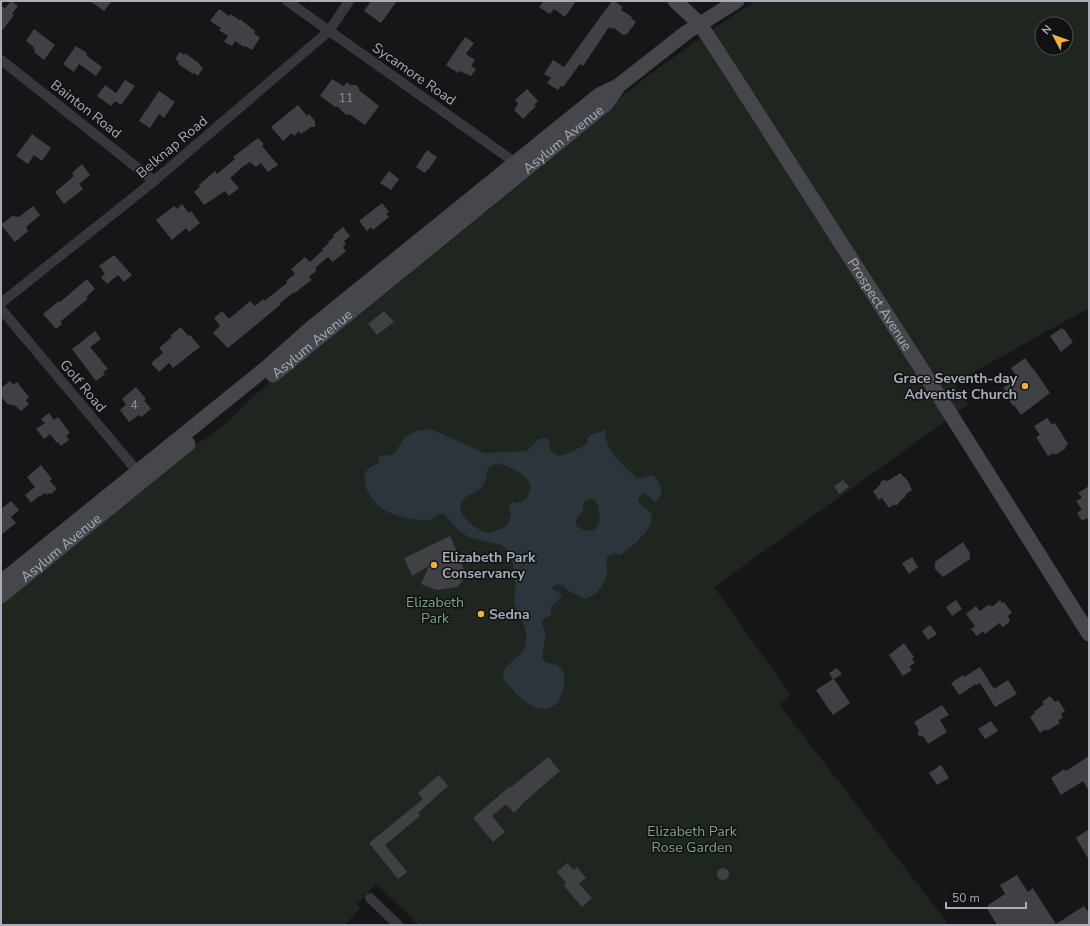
<svg xmlns="http://www.w3.org/2000/svg" width="1090" height="926" font-family="'Nunito Sans',sans-serif">
	<style>
		.green { fill: #1e261f; fill-rule: evenodd }
		.water { fill: #2c353c; fill-rule: evenodd }
		.building { fill: #404145 }
		.lines { fill: none; stroke-linecap: round; stroke-linejoin: round }
		.minor { stroke: #37383d; stroke-width: 10 }
		.secondary { stroke: #45474d; stroke-width: 15 }
		.poi-dot { fill: #f2b134; stroke: #111113; stroke-width: 1.5 }
		.labels { text-anchor: middle; dominant-baseline: central; stroke-width: 3; stroke-linejoin: round; paint-order: stroke }
		.number-label { font-size: 12px; fill: #8e929b }
		.street-label { font-size: 14px; fill: #a8adb8; stroke: #111113 }
		.poi-label { font-size: 14px; font-weight: bold; fill: #a8adb8; stroke: #111113; text-anchor: start }
		.park-label { font-size: 14px; fill: #7fa381; stroke: #111113 }
	</style>
	<rect width="100%" height="100%" fill="#161618"/>
	<path class="green" d="M756,1H1089V308L954,383L968,405L714,587L791,695L779,704L949,925H419L376,884L357,904L360,908L345,925H1V601L191,447L210,436L231,419L252,397L299,360L311,354L541,167L550,154L646,77L726,20ZM1042,24H1066V48H1042Z"/>
	<path class="water" d="M431,429L484,453L527,451L539,439L548,438C550,445 548,453 560,456C566,454 584,447 588,443L587,439L591,435L605,430C606,449 615,457 628,470C631,472 634,476 638,478C643,479 648,475 653,475C661,483 666,495 654,502L649,496L644,493L639,497L638,501C641,507 648,508 651,514C656,528 630,549 620,555L613,553L608,556L606,561C611,576 600,595 585,599L567,590L564,586L558,584L552,588L553,591H558L562,596L551,607V614L541,621L546,634L542,657L545,662C551,664 558,664 562,669C569,680 561,711 543,709C527,708 514,691 504,680C498,665 521,660 525,646C528,636 525,626 520,616C518,612 515,608 514,602C514,599 515,596 515,593C516,580 514,552 502,545L470,538L458,530L445,515L439,514L428,521C415,519 400,518 388,512C376,507 356,483 368,469C370,466 375,466 379,463L378,459C384,452 386,457 392,455C397,452 399,445 403,440C410,431 420,430 431,429ZM497,463C506,465 524,473 529,482C534,492 523,506 513,502L509,506C512,518 510,527 497,530C494,532 489,533 485,532C475,529 454,513 462,501C467,494 477,493 482,487C490,476 482,468 497,463ZM589,499L595,500L598,506L600,521L594,531L584,530L576,526V520L583,510L584,502Z"/>
	<g class="building">
		<path d="M11,1L18,6L12,14L14,15L1,32V6L5,8Z"/>
		<path d="M90,1H112L104,11Z"/>
		<path d="M371,1H397L381,23L364,11Z"/>
		<path d="M542,1H576L565,17L554,9L550,14L548,13L539,7L543,2Z"/>
		<path d="M612,1H614L623,7L621,10L632,17L631,18L636,22L627,34L623,35L614,28L611,29L609,27L583,66L580,64L563,87L561,86L558,90L547,83L551,78L544,74L553,60L564,67Z"/>
		<path d="M219,9L229,16L231,14L239,20L240,19L255,31L254,33L260,38L252,50L245,46L244,47L235,41L232,46L224,42L228,36L219,30L221,28L210,21Z"/>
		<path d="M34,29L55,45L44,60L34,52L35,50L33,48L34,47L26,41Z"/>
		<path d="M465,37L474,43L466,54L475,60L471,66L476,69L471,76L459,71L458,73L446,65Z"/>
		<path d="M76,46L87,53L86,55L102,67L96,76L79,64L74,72L63,64Z"/>
		<path d="M180,52L184,55L185,53L200,64L199,65L203,68L198,76L194,73L193,74L178,64L179,62L175,59Z"/>
		<path d="M332,79L344,86L347,82L350,85H357L360,91L379,106L365,125L349,114L346,115L338,107H335L320,96Z"/>
		<path d="M125,80L135,86L121,105L115,101L111,106L97,96L105,85L116,93Z"/>
		<path d="M527,89L538,101L534,105L536,106L523,119L514,110L518,104L515,100Z"/>
		<path d="M159,91L175,102L164,118L159,114L150,128L139,121Z"/>
		<path d="M298,105L307,116L309,114L315,121V127H311L301,134L299,131L294,136L292,133L283,141L271,127Z"/>
		<path d="M32,134L51,148L42,161L34,155L28,164L16,156Z"/>
		<path d="M258,138L264,144L262,146L278,165L268,172L261,163L256,167L250,162L246,165V164L230,178L239,188L229,196L225,191L204,205L194,192L200,187L199,185L215,171L217,174L235,159L233,157L237,154Z"/>
		<path d="M427,150L437,157L429,169H428L425,173L416,167Z"/>
		<path d="M82,164L90,175L79,184L83,189L64,204L55,192L74,176L72,173Z"/>
		<path d="M389,171L399,179L391,190L380,183Z"/>
		<path d="M382,203L389,212L386,214L389,217L373,230L371,227L367,231L359,221Z"/>
		<path d="M182,204L189,213L191,211L200,223L189,232L186,228L172,240L156,220L174,206L177,209Z"/>
		<path d="M33,206L40,215L26,227L28,231L15,242L1,225L12,216L19,217Z"/>
		<path d="M343,227L350,236L344,241L346,244L343,247L346,251L333,262L328,257L315,268L317,270L309,277L312,280L301,288L295,293L294,292L280,303L281,304L273,311L228,348L213,333L220,326L214,318L222,311L229,319L250,301L255,306L263,299L264,301L287,283L286,281L295,274L291,269L297,264L305,257L310,262L323,250L322,249L329,243L328,242L334,237L333,235Z"/>
		<path d="M114,255L132,275L124,282L118,275L107,284L101,277L105,274L99,266Z"/>
		<path d="M87,279L95,289L86,297L88,298L84,302L60,322L62,324L56,329L43,314L59,301L60,302Z"/>
		<path d="M384,311L394,322L377,335L368,324Z"/>
		<path d="M181,327L188,336L190,335L200,347L173,368L169,363L159,372L151,363L163,353L159,348L172,337L170,336Z"/>
		<path d="M1062,328L1063,330L1064,329L1073,342L1061,352L1050,336Z"/>
		<path d="M95,331L101,339L90,347L108,369L103,372L105,374L96,381L72,349Z"/>
		<path d="M1025,358L1032,368H1033L1050,393L1021,415L1014,405L1013,406L1008,399L1010,398L1003,388L1011,383L1009,381L1016,376L1011,368Z"/>
		<path d="M10,381L13,385L17,382L29,397L26,400L29,404L21,411L16,406L7,404L1,396V388Z"/>
		<path d="M136,387L146,399L144,400L151,409L141,417L139,415L129,422L120,410L126,405L122,399Z"/>
		<path d="M49,413L54,420L58,417L70,433L66,436L69,440L61,446L58,442L57,443L50,434L44,439L36,429L45,423L41,419Z"/>
		<path d="M1047,418L1052,425L1055,423L1068,444L1065,446L1066,448L1055,455L1054,453L1048,456L1036,437L1040,435L1034,426Z"/>
		<path d="M41,465L52,479L50,481L57,489L51,494L50,493L47,495L45,493L40,497L39,496L31,503L25,495L35,487L27,477Z"/>
		<path d="M900,473L908,481L912,490L906,494L905,497L900,501L899,503L897,505H893L889,508L882,498L879,500L873,491L879,486L881,482L883,480L888,481Z"/>
		<path d="M843,480L849,487L839,494L834,486Z"/>
		<path d="M1089,486V521L1087,518L1082,521L1077,513L1082,510L1076,501L1082,498L1078,493Z"/>
		<path d="M11,501L19,510L11,517L16,523L1,535V509Z"/>
		<path d="M450,536L467,576L457,587L437,590L421,584L429,566L412,576L404,558Z"/>
		<path d="M963,542L970,553V559L943,577L935,569V562Z"/>
		<path d="M912,557L918,567L909,574L902,563Z"/>
		<path d="M956,600L962,609L952,616L946,607Z"/>
		<path d="M1000,600L1002,603L1004,602L1012,613L1008,616L1010,621L1003,627L999,623L985,634L983,631L977,636L971,629L975,626L966,614L976,606L980,611L988,605L993,606Z"/>
		<path d="M930,625L937,634L928,640L922,631Z"/>
		<path d="M904,643L914,657L912,659L915,663L909,667L912,670L903,676L889,655Z"/>
		<path d="M980,667L994,689L1008,680L1017,694L995,707L980,683L977,685L976,684L959,695L951,683L963,675L964,677Z"/>
		<path d="M837,668L842,674L834,679L850,703L833,715L816,690L833,679L829,673Z"/>
		<path d="M1050,696L1055,702L1058,700L1065,711L1061,714L1063,717L1058,721L1060,723L1047,731L1046,729L1040,733L1030,717L1035,713L1034,712L1044,704L1042,702Z"/>
		<path d="M942,705L949,715L940,720L947,732L928,744L924,737L917,735L919,730L914,722Z"/>
		<path d="M991,721L998,731L985,739L978,729Z"/>
		<path d="M1089,756V791L1083,781L1061,795L1051,778L1064,769L1066,771Z"/>
		<path d="M548,757L560,771L523,803L514,813L506,804L492,816L505,832L493,842L473,818L509,787L510,788Z"/>
		<path d="M941,765L949,778L937,785L929,773Z"/>
		<path d="M439,775L448,786L418,813L420,816L385,845L407,872L398,879L369,843L423,799L418,793Z"/>
		<path d="M1089,829V860L1076,838Z"/>
		<path d="M567,863L574,870L577,867L586,878L579,884L592,898L582,907L564,886L566,883L557,872Z"/>
		<circle cx="723" cy="874" r="6"/>
		<path d="M1017,875L1028,892L1033,888L1034,890L1056,924L1084,906L1089,913V925H997L986,907L989,906L988,905L1005,894L1000,885Z"/>
	</g>
	<g class="lines">
		<g class="minor">
			<path d="M287,1L520,166"/>
			<path d="M1,60L154,181"/>
			<path d="M1,303L154,181L329,31L349,1"/>
			<path d="M1,309L142,477"/>
			<path d="M370,898L398,925"/>
		</g>
		<g class="secondary">
			<path id="s1" d="M675,1L700,24L728,67L946,407L1089,634"/>
			<path id="s2" d="M273,375L606,104L618,87"/>
			<path d="M1,582L266,368L311,328L599,95L618,86L687,32L737,1"/>
			<path id="s3" d="M1,596L188,444"/>
		</g>
	</g>
	<g class="poi-dot">
		<circle cx="1025" cy="386" r="4"/>
		<circle cx="434" cy="565" r="4"/>
		<circle cx="481" cy="614" r="4"/>
	</g>
	<g class="labels">
		<g class="number-label">
			<text x="346" y="98">11</text>
			<text x="134" y="405">4</text>
		</g>
		<g class="street-label">
			<text transform="translate(414 74) rotate(35)">Sycamore Road</text>
			<text transform="translate(86 109) rotate(38)">Bainton Road</text>
			<text stroke="none"><textPath href="#s2" startOffset="374">Asylum Avenue</textPath></text>
			<text transform="translate(172 147) rotate(-40)">Belknap Road</text>
			<text stroke="none"><textPath href="#s1" startOffset="367">Prospect Avenue</textPath></text>
			<text stroke="none"><textPath href="#s2" startOffset="50">Asylum Avenue</textPath></text>
			<text transform="translate(83 386) rotate(50)">Golf Road</text>
			<text stroke="none"><textPath href="#s3" startOffset="77">Asylum Avenue</textPath></text>
		</g>
		<g class="poi-label">
			<text x="1017" y="378" text-anchor="end">Grace Seventh-day<tspan x="1017" dy="16">Adventist Church</tspan></text>
			<text x="442" y="557">Elizabeth Park<tspan x="442" dy="16">Conservancy</tspan></text>
			<text x="489" y="614">Sedna</text>
		</g>
		<g class="park-label">
			<text x="435" y="602">Elizabeth<tspan x="435" dy="16">Park</tspan></text>
			<text x="692" y="831">Elizabeth Park<tspan x="692" dy="16">Rose Garden</tspan></text>
		</g>
	</g>
	<rect width="1090" height="926" fill="none" stroke="#a8adb8" stroke-width="4"/>
	<g transform="translate(1054 36) rotate(311)"><circle r="19" fill="#111113" stroke="#4d4f55"/>
	<path d="M0-3L7 15L0 10L-7 15Z" fill="#f2b134"/>
	<text y="-6" font-size="11" font-weight="bold" text-anchor="middle" fill="#a8adb8">N</text>
	</g>
	<path d="M946 902v6h80v-6" fill="none" stroke="#a8adb8" stroke-width="2"/>
	<text x="952" y="902" font-size="12" fill="#a8adb8" stroke="#111113" stroke-width="3" paint-order="stroke">50 m</text>
</svg>
